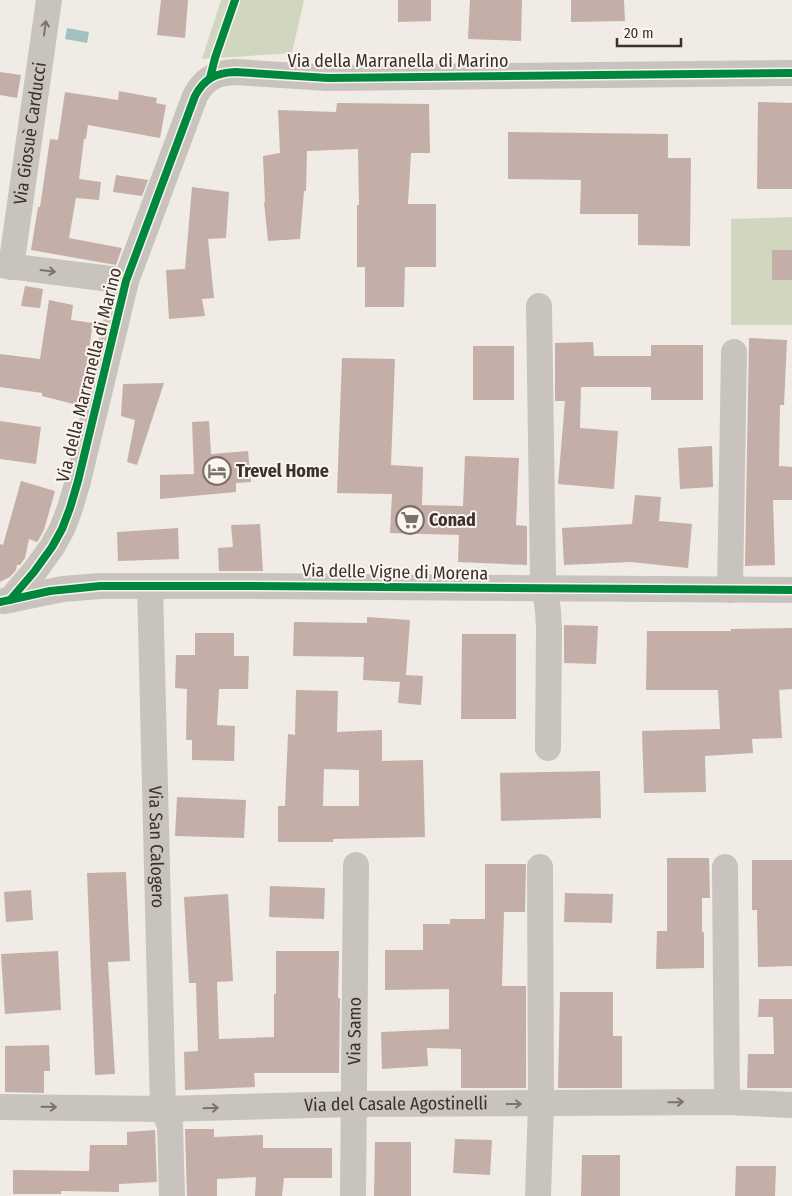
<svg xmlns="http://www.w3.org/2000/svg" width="792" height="1196" font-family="'Fira Sans Condensed',sans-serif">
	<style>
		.green { fill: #d1d6bf }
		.water { fill: #a1c2c1 }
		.building { fill: #c3afa7; fill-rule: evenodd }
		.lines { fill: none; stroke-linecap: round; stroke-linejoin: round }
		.minor { stroke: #c9c3be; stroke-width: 26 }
		.cycleway-casing { stroke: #fbf5ee; stroke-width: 11 }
		.cycleway { stroke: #00873e; stroke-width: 8 }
		.oneway { stroke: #7b726d }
		.labels { text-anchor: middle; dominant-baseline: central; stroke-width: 4; stroke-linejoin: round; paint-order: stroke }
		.street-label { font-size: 18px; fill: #3b302b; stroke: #fbf5ee }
		.poi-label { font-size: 18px; font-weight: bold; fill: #3b302b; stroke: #fbf5ee; text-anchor: start }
	</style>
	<rect width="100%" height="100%" fill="#f0ebe5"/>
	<g class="green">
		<path d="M221,0H304L292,53L202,59Z"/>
		<path d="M792,217V325H731V219Z"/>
	</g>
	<path class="water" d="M67,28L89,32L87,43L65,39Z"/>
	<g class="building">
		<path d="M161,0H188L185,38L157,35Z"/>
		<path d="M398,0H431V21L398,22Z"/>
		<path d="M470,0H522L521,41L468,39Z"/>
		<path d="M571,0H624L625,21L571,22Z"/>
		<path d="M0,72L21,75L17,98L0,95Z"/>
		<path d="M119,91L157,98L156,103L166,105L160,138L88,125L86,139H84L79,179L101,182L99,200L76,198L69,238L122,248L116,265L31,250L38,207H40L50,139L58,140L65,92L118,100Z"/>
		<path d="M758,102L792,103V189H757Z"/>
		<path d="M337,103L429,104L430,153H411L408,204H436V267H405L404,307H365V267H357V205H359L358,149L307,151L306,191H304L300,239L268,241L264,202H265L263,156L280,153L278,110L336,112Z"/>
		<path d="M508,132L668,134V158H691L690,246L638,245V214H580L581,180L508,179Z"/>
		<path d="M116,175L148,180L142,196L113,192Z"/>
		<path d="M192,187L229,192L226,238L208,239L214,298L202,299L205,316L169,319L166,270L185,269Z"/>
		<rect x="772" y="250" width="20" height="30"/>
		<path d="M25,286L43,289L40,308L21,306Z"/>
		<path d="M49,300L73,305L71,320L93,323L86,368L90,369L81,406L42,396V393L0,387V354L40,359Z"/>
		<path d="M749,338L787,340L784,405H780L779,466L792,467V500H773L775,565L745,566Z"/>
		<path d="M593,342L594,356H651V345H703V400H651V387H581L580,428L618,431L614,489L558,484L565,401H555V343Z"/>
		<rect x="473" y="346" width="41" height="54"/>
		<path d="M342,358L395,359L391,465L423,467L422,505L463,506L465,456L519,458L516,525L527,526V565L458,562L459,535L390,533L392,494L337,493Z"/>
		<path d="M164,383L137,465L127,462L135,420L121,416L123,384Z"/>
		<path d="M0,421L41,427L36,464L0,459Z"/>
		<path d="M209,421L211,454L248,451L251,482L236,483V492L160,499V475L194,474L192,422Z"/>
		<path d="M712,446L713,487L680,489L678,448Z"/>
		<path d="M21,481L55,491L44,530L39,539L37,542L29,539L25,558L20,565H17L16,570L10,577L0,582V544L3,545Z"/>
		<path d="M635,495L661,497L659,521L692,524L688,568L631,562L564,565L562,528L632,524Z"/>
		<path d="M260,524L263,571H219L218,548L233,547L231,525Z"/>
		<path d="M178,528L179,559L118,561L117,532Z"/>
		<path d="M367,617L410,620L406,675L423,676L421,705L398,703L400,682L363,680L364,657L293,656L294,622L367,623Z"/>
		<path d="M564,625L598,626L596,664L564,663Z"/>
		<path d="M792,628V689L779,690L782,738L752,739L753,753L705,756L706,792L644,793L642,731L720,729L718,690H646L647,631H731V629Z"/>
		<path d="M195,633H234V656H249L248,689H219L217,725L235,726L234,761L192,760V740H186L187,689L175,688L176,655H195Z"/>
		<path d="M462,634H516V719H461Z"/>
		<path d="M296,690L338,691L337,732L382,730V761L423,760L425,837L333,839V842H278V806H285L288,734L295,735ZM324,769L359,770V806H323Z"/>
		<path d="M600,771L601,818L501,821L500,773Z"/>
		<path d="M177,797L246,800L244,838L175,836Z"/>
		<path d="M667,858H709L710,898H702V932H704V968L656,969L657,931H667Z"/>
		<path d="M752,860H792V966L758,967L757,910H752Z"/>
		<path d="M485,864H526L525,912H504L502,986H526V1088H461V1049L427,1048L428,1066L382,1069L381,1032L449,1029V989L385,990V950H423V924H450V919H485Z"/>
		<path d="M126,872L130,961L108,962L115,1074L95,1075L87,873Z"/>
		<path d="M270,886L325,888L324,919L269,917Z"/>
		<path d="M31,890L33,920L6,922L4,892Z"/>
		<path d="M565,893L613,894L612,923L564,922Z"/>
		<path d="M228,894L233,981L217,982L219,1039L274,1037V994H276V951H339L338,998H340L339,1073H254L255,1087L185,1090L184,1052L198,1051L196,983H189L184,897Z"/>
		<path d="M58,951L61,1010L5,1014L1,954Z"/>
		<path d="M560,992H613V1036H622V1088H558Z"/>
		<path d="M759,999H792V1088H747L748,1054H774L773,1017H758Z"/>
		<path d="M49,1045L50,1071H44V1093L5,1092V1046Z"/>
		<path d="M185,1129H214V1137L263,1135V1148H332V1178H284L282,1196H255L256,1177L217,1179V1196H187Z"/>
		<path d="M155,1130L157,1182L119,1184V1192L61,1191V1194H13V1170L89,1171L90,1145H127V1132Z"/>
		<path d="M455,1139L492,1140L490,1175L453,1173Z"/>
		<path d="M375,1142H411V1196H374Z"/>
		<path d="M582,1155H620V1196H581Z"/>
		<path d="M736,1166H776L775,1196H735Z"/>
	</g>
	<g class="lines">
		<g class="minor">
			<path d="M0,265L126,281"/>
			<path id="s1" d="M11,267L49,0"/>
			<path d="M539,306L543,576L548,611L549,628L548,748"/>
			<path id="s2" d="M150,586L163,1109L170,1125L172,1196"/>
			<path d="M730,590L734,352"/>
			<path d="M10,600L34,572L52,547L62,529L70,508L78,481L126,281L195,96C204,79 215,73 235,72L328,78L792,73"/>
			<path d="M4,601L63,589L100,586H242L792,590"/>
			<path d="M725,867L727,1102"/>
			<path id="s3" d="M0,1107L163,1109L354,1104L727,1102L792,1105"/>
			<path id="s4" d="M353,1196L356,865"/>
			<path d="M538,1196L541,1104L540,867"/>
		</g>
		<defs>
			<g id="cycleway">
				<path d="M210,78L215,58L235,0"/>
				<path d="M10,600L34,572L52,547L62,529L70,508L78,481L126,281L195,96C204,79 215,73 235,72L328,78L792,73"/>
				<path d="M0,602L50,591L100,586H242L792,590"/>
			</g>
		</defs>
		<use href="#cycleway" class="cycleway-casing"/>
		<use href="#cycleway" class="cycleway"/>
	</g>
	<defs><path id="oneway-shaft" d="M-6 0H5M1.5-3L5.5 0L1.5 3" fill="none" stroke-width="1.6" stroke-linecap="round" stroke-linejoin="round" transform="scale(1.25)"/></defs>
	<g class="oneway">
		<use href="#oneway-shaft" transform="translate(45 28) rotate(-82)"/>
		<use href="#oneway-shaft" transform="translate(48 271) rotate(7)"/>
		<use href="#oneway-shaft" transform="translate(676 1102) rotate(-1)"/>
		<use href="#oneway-shaft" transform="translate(514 1104)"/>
		<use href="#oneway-shaft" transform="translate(49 1107) rotate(1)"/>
		<use href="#oneway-shaft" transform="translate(211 1108) rotate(-2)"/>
	</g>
	<defs>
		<symbol id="hotel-ring" viewBox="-11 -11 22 22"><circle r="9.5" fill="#fbf5ee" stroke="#7a716c" stroke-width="1.5"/><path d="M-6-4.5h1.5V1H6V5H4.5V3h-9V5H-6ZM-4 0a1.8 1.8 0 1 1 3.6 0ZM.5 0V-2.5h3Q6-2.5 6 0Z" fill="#7a716c"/></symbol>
		<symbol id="supermarket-ring" viewBox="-11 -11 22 22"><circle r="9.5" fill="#fbf5ee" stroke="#7a716c" stroke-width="1.5"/><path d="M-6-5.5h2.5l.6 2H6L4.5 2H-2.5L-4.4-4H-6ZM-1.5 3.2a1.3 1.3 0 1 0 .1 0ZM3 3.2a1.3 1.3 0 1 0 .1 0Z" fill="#7a716c"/></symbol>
	</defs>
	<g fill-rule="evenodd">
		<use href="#hotel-ring" x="201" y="455" width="32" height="32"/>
		<use href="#supermarket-ring" x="394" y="504" width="32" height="32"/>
	</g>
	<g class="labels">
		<g class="street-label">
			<text x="398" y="61">Via della Marranella di Marino</text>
			<text stroke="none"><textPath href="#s1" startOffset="135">Via Giosuè Carducci</textPath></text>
			<text transform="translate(89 375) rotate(-76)">Via della Marranella di Marino</text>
			<text transform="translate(395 572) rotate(1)">Via delle Vigne di Morena</text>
			<text stroke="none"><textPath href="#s2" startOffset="261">Via San Calogero</textPath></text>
			<text stroke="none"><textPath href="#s4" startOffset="165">Via Samo</textPath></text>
			<text stroke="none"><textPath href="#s3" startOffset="396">Via del Casale Agostinelli</textPath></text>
		</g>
		<g class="poi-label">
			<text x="236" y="471">Trevel Home</text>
			<text x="429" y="520">Conad</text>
		</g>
	</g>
	<path d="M617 38v8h64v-8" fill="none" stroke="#3b302b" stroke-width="2.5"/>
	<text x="624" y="38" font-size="15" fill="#3b302b" stroke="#fbf5ee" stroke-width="4" paint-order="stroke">20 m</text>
</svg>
